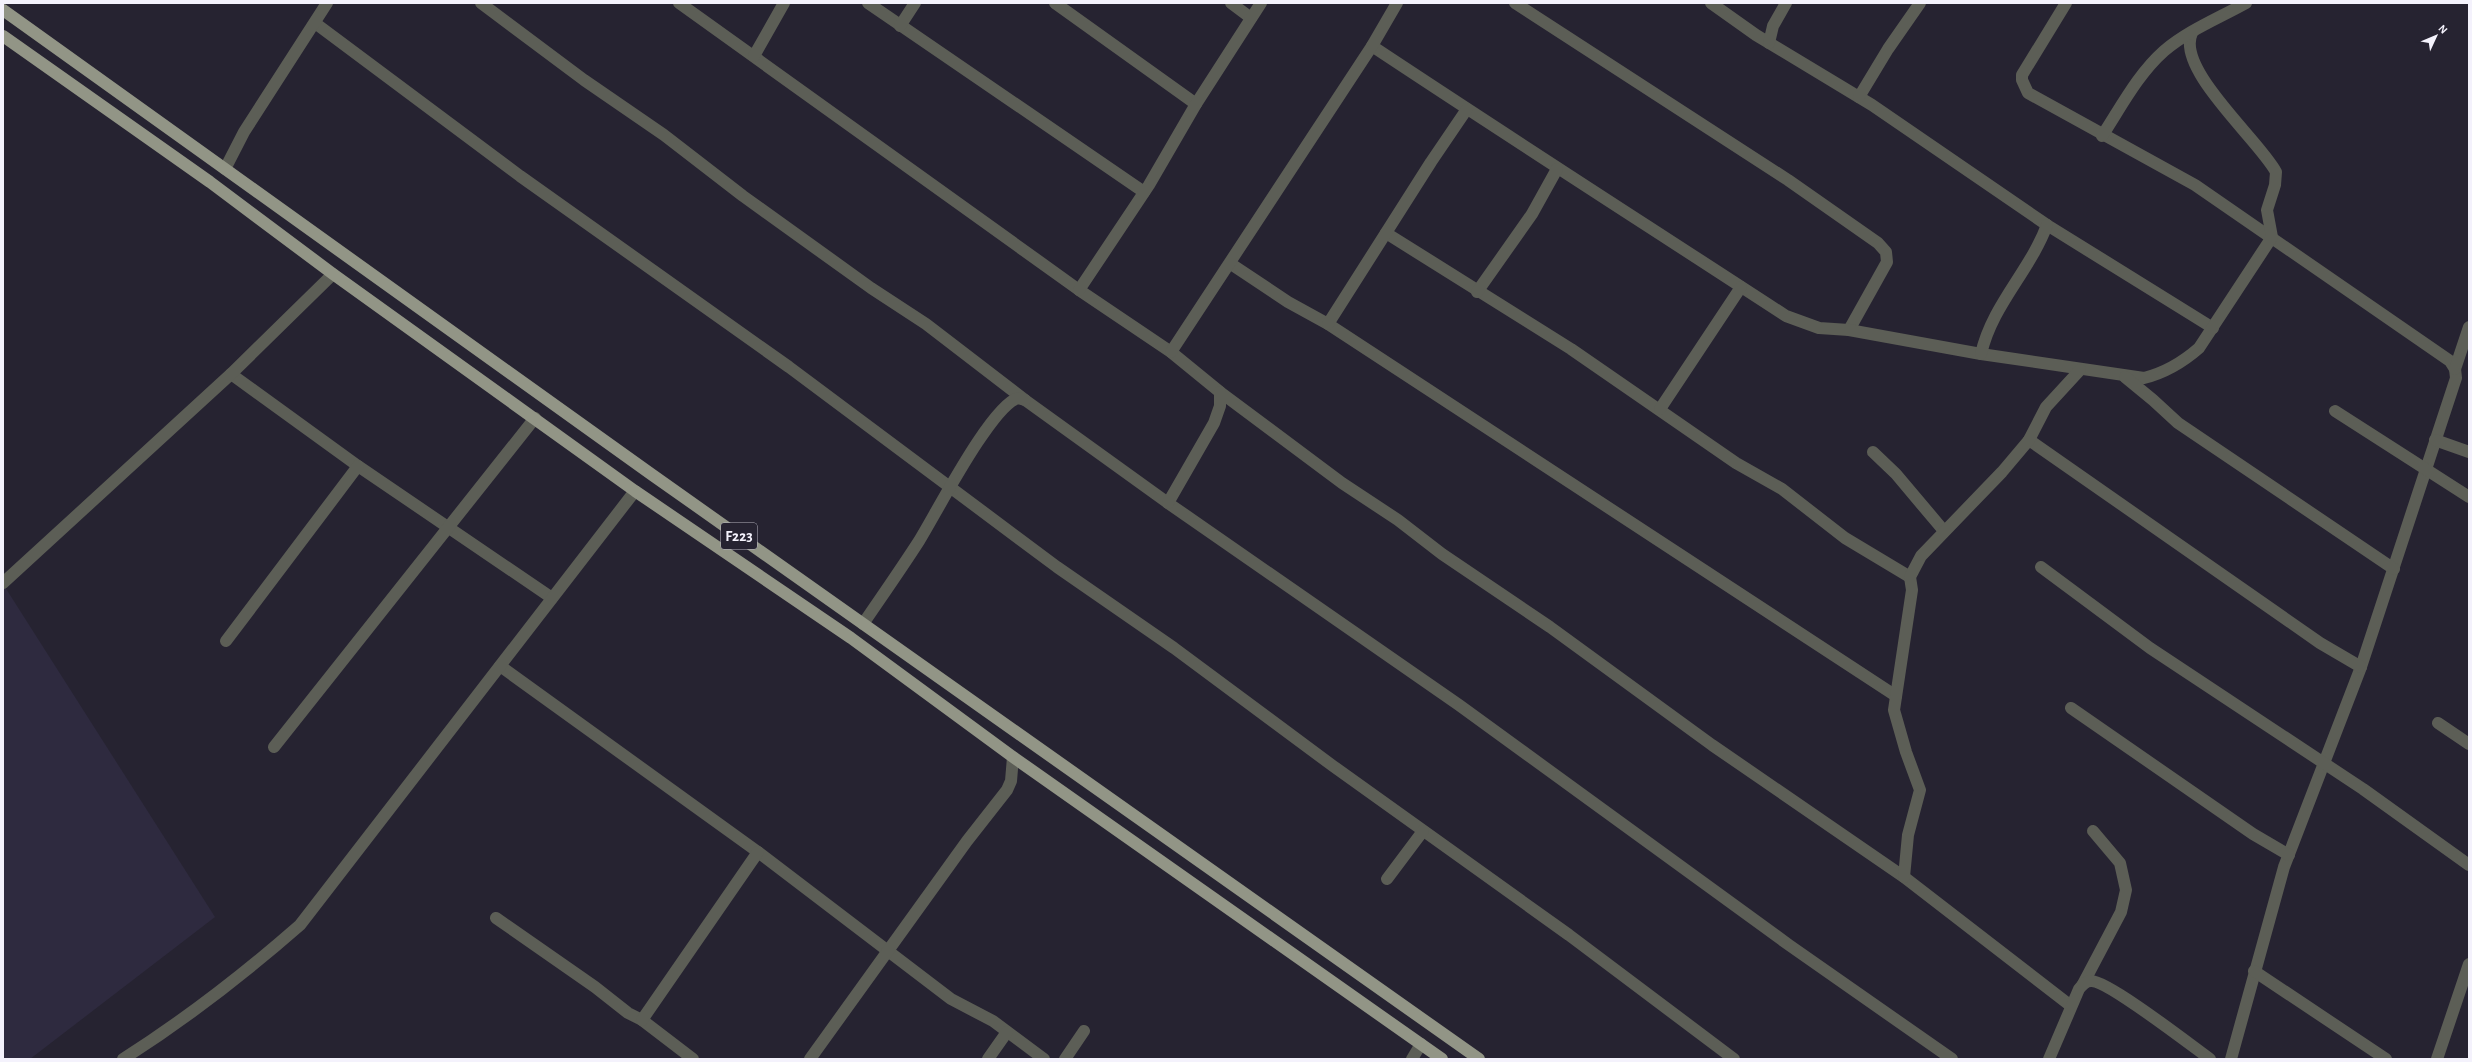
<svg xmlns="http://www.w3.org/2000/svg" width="2472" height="1062" font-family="'Alegreya Sans',sans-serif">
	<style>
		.built { fill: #2e2a3f }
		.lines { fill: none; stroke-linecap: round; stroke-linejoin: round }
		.minor { stroke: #5c5e56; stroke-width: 12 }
		.major { stroke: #929586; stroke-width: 12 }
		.labels { text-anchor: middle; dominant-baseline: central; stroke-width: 3.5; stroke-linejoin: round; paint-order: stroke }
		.shield { fill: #262331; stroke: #b6b4bf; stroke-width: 1 }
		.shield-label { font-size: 15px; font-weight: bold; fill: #f4f2fc }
	</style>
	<rect width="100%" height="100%" fill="#262331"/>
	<path class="built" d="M3,584L215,917L30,1059H3Z"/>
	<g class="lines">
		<g class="minor">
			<path d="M481,3L584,80L664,135L743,196L871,288L926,324L1025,400L1168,503L1459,705L1789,945L1952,1059"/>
			<path d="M679,3L1079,290L1171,352L1220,392L1342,483L1398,520L1442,554L1550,627L1712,745L1904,877L2071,1006"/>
			<path d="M868,3L1144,192"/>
			<path d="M1055,3L1196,104"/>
			<path d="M1231,3L1251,18"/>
			<path d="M1515,3L1788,180L1878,243L1886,252L1887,262L1849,330"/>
			<path d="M1711,3L1756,35L1872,105L2047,225L2213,328"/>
			<path d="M2066,3L2022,75V80L2028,93L2195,185L2450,361L2455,369L2456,378L2361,667L2284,867L2231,1059"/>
			<path d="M315,23L520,176L789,367L1057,567L1174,648L1333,766L1569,935L1734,1059"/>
			<path d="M900,26L915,3"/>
			<path d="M1769,43L1773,26L1786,3"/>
			<path d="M1372,46C1509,137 1648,226 1786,316L1819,328L1849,330L1981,354L2144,378C2164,373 2183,362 2199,348L2272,237L2267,210L2275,185L2276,172C2260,141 2175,69 2192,33"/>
			<path d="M754,56L784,3"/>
			<path d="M1859,97L1888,49L1920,3"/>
			<path d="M2102,136C2121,107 2138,74 2164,51C2187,31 2219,18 2246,3"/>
			<path d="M225,169L244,132L327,3"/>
			<path d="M1386,233L1571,349L1736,463L1782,489L1845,538L1910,577"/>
			<path d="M1231,264L1288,302L1328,324L1896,696"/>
			<path d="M1079,290L1149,185L1196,104L1261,3"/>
			<path d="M1477,292L1532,214L1557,169"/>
			<path d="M1328,324L1431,162L1467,109"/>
			<path d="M1171,352L1372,46L1397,3"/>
			<path d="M1981,354C1992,305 2030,271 2047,225"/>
			<path d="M2455,369L2469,327"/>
			<path d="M231,374L358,466L552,598"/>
			<path d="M2125,377L2153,400L2178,423L2394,569"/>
			<path d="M1660,409L1741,287"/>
			<path d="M2335,411L2469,497"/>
			<path d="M2029,440L2320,643L2361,667"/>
			<path d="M2435,440L2469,452"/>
			<path d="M1873,452L1896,474L1944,531"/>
			<path d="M1168,503L1214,423L1220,406V392"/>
			<path d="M2041,567L2150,648L2363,789L2469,865"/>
			<path d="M3,583L231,374L333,274"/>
			<path d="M863,624C882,596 901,569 919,541C937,512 991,406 1018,398L1025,400"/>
			<path d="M226,641L358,466"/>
			<path d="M500,666L758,852L951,999L993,1021L1044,1059"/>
			<path d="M2071,708L2253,834L2289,855"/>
			<path d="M2438,723L2469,744"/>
			<path d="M274,747L535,418"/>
			<path d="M1904,877L1908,835L1920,790L1906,752L1894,710L1912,590L1910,577L1921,556L2002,472L2029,440L2046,407L2080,370"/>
			<path d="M1387,879L1423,831"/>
			<path d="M496,918L595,987L628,1013L642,1020L693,1059"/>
			<path d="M2254,971L2386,1059"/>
			<path d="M2083,984L2121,912L2126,890L2120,863L2093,831"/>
			<path d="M642,1020L758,852"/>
			<path d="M123,1059C186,1019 244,974 300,925L635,491"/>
			<path d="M810,1059L967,841L1007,790L1011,781L1013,757"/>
			<path d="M988,1059L1007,1032"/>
			<path d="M1065,1059L1084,1031"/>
			<path d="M1412,1059L1421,1044"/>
			<path d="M2049,1059L2079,989C2082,985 2086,981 2091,981C2107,980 2192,1046 2210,1059"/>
			<path d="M2437,1059L2469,964"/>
		</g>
		<g class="major">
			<path d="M3,10L651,474L1479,1059"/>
			<path d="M3,36L210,182L333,274L635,491L851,638L1013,757L1442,1059"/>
		</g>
	</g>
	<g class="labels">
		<rect class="shield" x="721" y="523" width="36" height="26" rx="3"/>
		<g class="shield-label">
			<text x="739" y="536">F223</text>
		</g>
	</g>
	<rect width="2472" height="1062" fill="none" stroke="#f4f2fc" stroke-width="8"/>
	<g transform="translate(2436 36) rotate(46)" stroke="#262331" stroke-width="3" paint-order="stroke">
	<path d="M0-3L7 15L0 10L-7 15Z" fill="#f4f2fc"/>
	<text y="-6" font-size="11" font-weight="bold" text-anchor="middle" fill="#f4f2fc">N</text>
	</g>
</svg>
